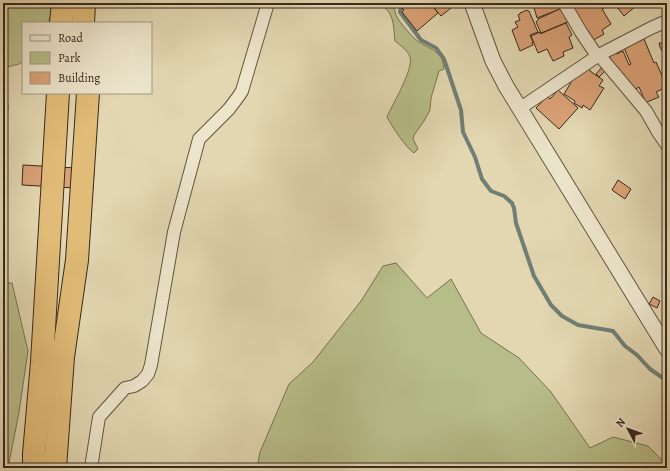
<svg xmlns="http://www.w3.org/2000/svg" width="670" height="471" font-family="Alegreya,serif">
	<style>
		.green { fill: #b7bd89; stroke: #787254 }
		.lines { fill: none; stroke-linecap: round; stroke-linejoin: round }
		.stream { stroke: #707f75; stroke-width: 4 }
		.building { fill: #daa277; stroke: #39281e }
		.minor-casing { stroke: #635443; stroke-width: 14 }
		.tertiary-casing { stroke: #635443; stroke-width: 17 }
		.motorway-casing { stroke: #39281e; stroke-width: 24 }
		.minor { stroke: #ece5cc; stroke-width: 12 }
		.tertiary { stroke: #ece5cc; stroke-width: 15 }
		.motorway { stroke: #e1bc78; stroke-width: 22 }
	</style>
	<rect width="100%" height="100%" fill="#e2d7b1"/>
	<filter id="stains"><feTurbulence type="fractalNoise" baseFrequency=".005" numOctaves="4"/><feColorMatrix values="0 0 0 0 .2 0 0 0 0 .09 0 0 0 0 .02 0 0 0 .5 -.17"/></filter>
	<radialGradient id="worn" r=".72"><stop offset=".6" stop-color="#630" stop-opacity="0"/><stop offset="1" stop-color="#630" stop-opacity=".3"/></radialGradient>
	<g class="green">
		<path d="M3,3H52L51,16L48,23H23V61L19,64L3,68Z"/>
		<path d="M376,3H397C395,6 394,8 395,12C396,19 410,34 415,39C423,46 434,48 441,57C443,60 443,65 444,69L439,71L431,98L430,110L424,121L414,135L413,139L418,149L414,153C406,148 391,125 387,117C392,105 414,69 410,57C408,51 400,45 395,41C393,25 395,10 376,3Z"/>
		<path d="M396,263L427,298L451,279L481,333L519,358L551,392L590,448L613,437L648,446L667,465V468H257L260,452L289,384L313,362L361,301L383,266Z"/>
		<path d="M3,283H12L28,351L19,412L8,468H3V326L7,322L3,310Z"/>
	</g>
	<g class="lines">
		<path class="stream" d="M405,3L401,6L400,12L421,40L436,48L444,59L461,110L463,132L475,157L482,179L491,191L504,196L512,203L514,208L516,223L534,276L551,305L562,316L578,325L613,331L625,346L637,355L650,369L667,381"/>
	</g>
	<g class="building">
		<path d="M407,3H430L438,13L417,31L402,12L404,10L402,9L407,4Z"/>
		<path d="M430,3H455L456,4L441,16Z"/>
		<path d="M537,3H558L560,9L537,18L533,4Z"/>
		<path d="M568,3H601L604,8L602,9L611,24L602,30L604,34L592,41Z"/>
		<path d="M614,3H634L636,6L624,16Z"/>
		<path d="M564,7L570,21L541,33L536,22L538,20V19Z"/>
		<path d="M527,10L528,11H529L538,32L530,35L533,42L532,43L533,45L520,51L512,30L518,27L515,22L520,20L518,15L520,14V13Z"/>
		<path d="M566,23L572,35L569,37L573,48L563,52L564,56L553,61L547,49L538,53L531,36L540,32V34Z"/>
		<path d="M644,39L654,63L656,62L667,87L656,92L659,97L647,102L645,101L639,87L634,90L604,57L616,52L617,54L623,51L629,65L631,64L624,48Z"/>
		<path d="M659,43H667V61L660,47Z"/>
		<path d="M603,66L606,70L599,77L596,74Z"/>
		<path d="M587,68L590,70V71L603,80L599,86L604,88L590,110L583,105L582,108L574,103L575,101L564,94L576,74Z"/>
		<path d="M558,90L578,108L559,129L536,108L547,96L550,99Z"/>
		<path d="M3,105H8L3,183Z"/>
		<path d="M667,111V124L665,125L662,113Z"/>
		<path d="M23,165L94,169L93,189L22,185Z"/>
		<path d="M618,180L631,189L625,199L612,190Z"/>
		<path d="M653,297L660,301L657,308L649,304Z"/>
		<path d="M667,315V332L663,325L665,324L662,319Z"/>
	</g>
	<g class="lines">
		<defs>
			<g id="minor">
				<path d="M564,3L581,32L597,56"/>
				<path d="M599,55L646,111L658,132L667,145"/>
				<path d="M519,109L599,55L651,28L667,21"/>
				<path d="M91,468L99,417L125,388L134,386L142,381L148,374L151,365L174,232L199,139L229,109L238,97L242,91L268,3"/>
			</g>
			<path id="tertiary" d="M472,3L493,61L506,86L667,349"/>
			<g id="motorway">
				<path d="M61,23L63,3"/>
				<path d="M83,23L84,3"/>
				<path d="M34,468V454L42,362L58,93"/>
				<path d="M55,468L63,357L77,260L88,93"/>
			</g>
		</defs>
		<use href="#minor" class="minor-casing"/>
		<use href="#tertiary" class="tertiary-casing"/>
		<use href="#motorway" class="motorway-casing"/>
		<use href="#minor" class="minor"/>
		<use href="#tertiary" class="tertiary"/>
		<use href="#motorway" class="motorway"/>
	</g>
	<rect width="670" height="471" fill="none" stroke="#e2d7b1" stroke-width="16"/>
	<rect x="4" y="4" width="662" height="463" fill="none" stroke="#39281e" stroke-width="2"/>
	<rect x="8" y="8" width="654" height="455" fill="none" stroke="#39281e"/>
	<rect x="22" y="22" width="130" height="72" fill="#ece5cc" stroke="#a49986"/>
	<rect x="30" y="35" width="20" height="6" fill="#ece5cc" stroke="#a49986"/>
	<text x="58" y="42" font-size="12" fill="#39281e">Road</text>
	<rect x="30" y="52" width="20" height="12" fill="#b7bd89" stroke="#a49986"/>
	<text x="58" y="62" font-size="12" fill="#39281e">Park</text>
	<rect x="30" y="72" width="20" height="12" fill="#daa277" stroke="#a49986"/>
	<text x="58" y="82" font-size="12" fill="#39281e">Building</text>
	<g transform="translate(628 429) rotate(311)" stroke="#ece5cc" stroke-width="3" paint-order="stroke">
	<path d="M0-3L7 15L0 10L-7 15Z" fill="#39281e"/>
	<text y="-6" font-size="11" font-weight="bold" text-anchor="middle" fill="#39281e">N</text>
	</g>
	<rect width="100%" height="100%" filter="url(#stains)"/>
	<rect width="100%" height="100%" fill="url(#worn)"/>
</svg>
